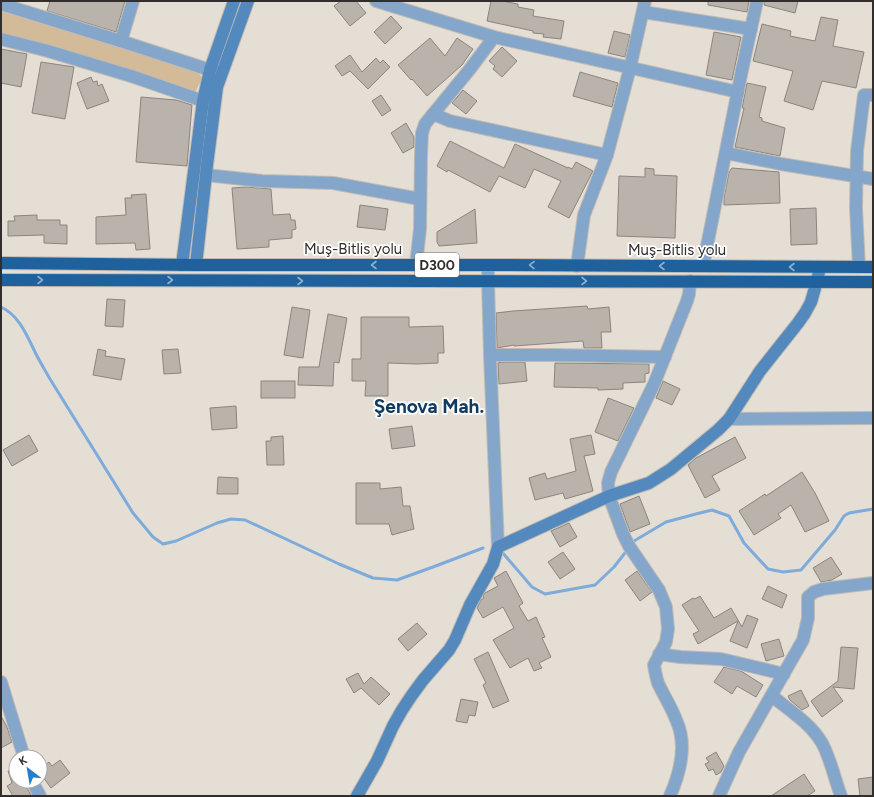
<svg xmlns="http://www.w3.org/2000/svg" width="874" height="797" font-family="Figtree,sans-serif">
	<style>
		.green { fill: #d3ba99 }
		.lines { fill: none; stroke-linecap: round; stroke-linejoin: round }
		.stream { stroke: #7dabda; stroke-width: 3 }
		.building { fill: #bab3ab; stroke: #8b857d }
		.street-casing { stroke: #c1bbb3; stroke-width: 14 }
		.secondary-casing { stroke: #c1bbb3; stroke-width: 14 }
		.highway-casing { stroke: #c1bbb3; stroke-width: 14 }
		.street { stroke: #84a6ca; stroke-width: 12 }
		.secondary { stroke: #5489be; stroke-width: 12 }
		.highway { stroke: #1e619c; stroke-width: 12 }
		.oneway { stroke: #8eb0ce }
		.labels { text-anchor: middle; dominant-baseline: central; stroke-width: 3.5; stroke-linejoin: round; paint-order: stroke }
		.shield { fill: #fff; stroke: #6f6d6b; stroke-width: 1 }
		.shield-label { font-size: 14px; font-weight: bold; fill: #312e2b }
		.street-label { font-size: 15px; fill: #312e2b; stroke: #fff }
		.district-label { font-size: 19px; font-weight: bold; fill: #103a5f; stroke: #fff }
	</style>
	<rect width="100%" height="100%" fill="#e5ded5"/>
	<path class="green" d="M1,11L198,72L202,78L195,93L45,44L1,33Z"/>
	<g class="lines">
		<g class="stream">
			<path d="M1,307C20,316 27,336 36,354C40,362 45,370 50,379L133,513L153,537L163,544L176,541L217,523L231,519L245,520L339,564L373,578L397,580L433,567L483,548"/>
			<path d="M632,545L634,541L666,522L696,514L712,510L729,516L744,543L768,569L783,572L801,570L835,530L844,516L849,513L873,509"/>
			<path d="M502,552L532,587L545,594L595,585L614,567L628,549"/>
		</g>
	</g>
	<g class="building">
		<path d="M50,1H125L116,32L47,11Z"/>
		<path d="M341,1H356L366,13L350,26L334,6Z"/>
		<path d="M491,1H502L518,4V7L534,10L533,16L564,21L561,39L543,37L544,34L533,33V31L487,21Z"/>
		<path d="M708,1H749L747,12L708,5Z"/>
		<path d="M764,1H798L795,13L764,5Z"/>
		<path d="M391,16L402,28L385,44L374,32Z"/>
		<path d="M821,17L838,20L833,46L864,52L856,88L822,81L813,110L784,101L793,71L753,61L762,24L791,31L790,36L815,41Z"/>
		<path d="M614,31L630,35L625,57L608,53Z"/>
		<path d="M714,32L741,37L732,80L706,75Z"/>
		<path d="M430,38L445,56L457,38L473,49L462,65L427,96L412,79L411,80L398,65Z"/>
		<path d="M502,47L517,61L502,77L493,69L495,66L489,61Z"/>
		<path d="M1,49L27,54L21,87L1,83Z"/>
		<path d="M350,55L362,72L376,58L380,63L383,60L390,67L368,89L350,71L342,76L335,66Z"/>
		<path d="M41,62L74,67L65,119L32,113Z"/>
		<path d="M580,72L618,83L612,107L573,96Z"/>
		<path d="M91,77L93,82L97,81L98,86L102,84L109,101L87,109L77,83Z"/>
		<path d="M747,83L766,87L759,117L762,118V121L785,128L780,156L735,147L744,108H742Z"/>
		<path d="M463,90L477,101L466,114L452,103Z"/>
		<path d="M381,95L391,110L382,116L372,101Z"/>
		<path d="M141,97L176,100L192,105L187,166L136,162Z"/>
		<path d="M406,123L414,137V147L403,153L391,133Z"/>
		<path d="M450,141L504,168L515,144L568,168V167L572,169L576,162L593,171L569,218L548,207L561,181L534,169L525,188L499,176L490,192L448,170L447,172L437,166Z"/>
		<path d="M645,168L654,169V175L677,176L675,238L617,236L619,176L645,177Z"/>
		<path d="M732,168L779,172L780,203L724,205V198L729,172Z"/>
		<path d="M246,187L271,189L273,215L290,214L291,220H295L296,229L292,230V238L269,240V247L237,249L232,188Z"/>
		<path d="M146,194L150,249L136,250L135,243L96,244V217L126,215L125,198H132L131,195Z"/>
		<path d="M360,205L388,209L385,230L357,227Z"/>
		<path d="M816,208L817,244L791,245L790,209Z"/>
		<path d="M475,209L477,243L439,246L437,242V232Z"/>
		<path d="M37,215V220H60V225H67V244L44,243V235L8,236V221H15L14,216Z"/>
		<path d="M107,299L125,300L123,327L105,326Z"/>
		<path d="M587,306L588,309L609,307L611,332H601L602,348H584L583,341L514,346V345L497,348L496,313L513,311Z"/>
		<path d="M292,307L310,310L303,358L284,355Z"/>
		<path d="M328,314L347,318L339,363L334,362L333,386L298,385L299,367H319Z"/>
		<path d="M361,317H409V327L443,326L444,353H438V363L417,364L388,363V396H365L366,381H352V359H361Z"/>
		<path d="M98,349L106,351L105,356L125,359L121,380L93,375Z"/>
		<path d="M178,349L181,373L164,374L162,350Z"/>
		<path d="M502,362H525L527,381L499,384L498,363Z"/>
		<path d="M555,363L649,364V373L645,374V382L623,383V389L598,390V388L554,387Z"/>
		<rect x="261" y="381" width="34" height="17"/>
		<path d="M663,381L680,389L672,405L656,398Z"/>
		<path d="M608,398L634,408L618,441L595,432Z"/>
		<path d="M236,406L237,428L212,430L210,408Z"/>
		<path d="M412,426L415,446L392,449L389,429Z"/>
		<path d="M29,435L38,451L12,466L3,450Z"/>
		<path d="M591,435L595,454L584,456L593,491L565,499L563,493L535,500L529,478L545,473L547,479L576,471L570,439Z"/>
		<path d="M283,436L284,465H267L266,441H271V437Z"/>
		<path d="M735,437L746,458L712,476L720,490L705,498L688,465L696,458Z"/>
		<path d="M802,472L815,493L829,521L805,532L791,505L778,514L781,518L754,535L739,511L765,494L766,496Z"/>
		<path d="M218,477L238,478V494H217Z"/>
		<path d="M356,483H380V489L401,487L403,506H410L412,519L414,529L392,535L389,524H356Z"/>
		<path d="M639,496L650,524L630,532L620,504Z"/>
		<path d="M569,523L577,537L560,547L551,531Z"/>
		<path d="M563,552L575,569L560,579L548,562Z"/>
		<path d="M831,557L842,574L832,580L821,582L813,568Z"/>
		<path d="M506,571L523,603L519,606L528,621L536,617L545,637L542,638L551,657L539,663L542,668L534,671L528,658L510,668L493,640L514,628L503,607L483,618L477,608L481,600L484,598L483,596L485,593L498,586L494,578Z"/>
		<path d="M637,571L652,592L640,601L625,580Z"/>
		<path d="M768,586L787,595L782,608L762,599Z"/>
		<path d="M700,596L714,618L731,608L742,627L747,615L758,619L747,648L730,641L738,621L698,644L693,634L699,631L682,605L693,598L695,599Z"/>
		<path d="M417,623L427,634L408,651L398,639Z"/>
		<path d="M779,639L784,656L766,661L761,644Z"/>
		<path d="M841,647L858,648L854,689L833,687L843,701L822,717L811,701L838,681Z"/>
		<path d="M488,652L509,701L493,708L483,685L486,683L474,659Z"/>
		<path d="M724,667L741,671L763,685L756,697L737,686L732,694L714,682Z"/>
		<path d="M358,673L364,684L371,677L390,694L379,705L361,688L354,693L346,679Z"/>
		<path d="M801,690L809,706L802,710L790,700L788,696Z"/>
		<path d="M461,699L478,702L475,716L469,715L467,723L456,721Z"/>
		<path d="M1,716L7,727L12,742L1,748Z"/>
		<path d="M716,752L724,766L721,772L716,775L713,769L709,771L705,764L709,762L706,758Z"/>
		<path d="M60,760L70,773L51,788L40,773V769L49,762L52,766Z"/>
		<path d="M16,768V781H25V785L31,795L29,796H13L7,786L12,783L8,771Z"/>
		<path d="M804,774L815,791L807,796H771Z"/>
		<path d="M873,777V796H860L858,779Z"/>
	</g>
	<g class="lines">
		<defs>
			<g id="street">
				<path d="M376,1L494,37L738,92"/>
				<path d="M1,4L130,44L219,73"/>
				<path d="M643,12L751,29"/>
				<path d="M1,39L48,51L131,76L212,104"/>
				<path d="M121,41L133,1"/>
				<path d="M433,114L450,121L607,155"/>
				<path d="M726,153L781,164L873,179"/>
				<path d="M206,175L262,181L333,183L420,199"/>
				<path d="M416,265L420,229L421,155L422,133L425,124L470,69L494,37"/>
				<path d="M488,265V281L490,355L498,547"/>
				<path d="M577,266L584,215L607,155L630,68L645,1"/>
				<path d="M703,266L742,70L757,1"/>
				<path d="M859,267L856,208L857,151L864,95H873"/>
				<path d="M490,355H552L665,357"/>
				<path d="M729,419L873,418"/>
				<path d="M659,654L680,657L721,659L784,674"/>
				<path d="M1,682L24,757"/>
				<path d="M772,696C789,710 810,723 822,743C830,757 835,780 841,796"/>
				<path d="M32,781L40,796"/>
				<path d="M670,796C680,773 687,745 677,722C672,708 664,696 658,683C656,677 655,671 654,665L666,642L668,629L666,607L659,590L629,546L623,534L609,496L608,483L611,472L654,384L687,301L689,294L690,281"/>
				<path d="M719,796L739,752L803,640L808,618V597L814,592L823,589L873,583"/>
			</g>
			<g id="secondary">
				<path d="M182,265L203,101L210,70L234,1"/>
				<path d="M196,265L207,165L217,87L248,1"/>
				<path d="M357,796L377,761L393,726L402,710L412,695L423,680L449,650L455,640L470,605L493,564L498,547L609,496L649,483L671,469L718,430L729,419L760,371L798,323L805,313L811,302L817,281L820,267"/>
			</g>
			<g id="highway">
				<path d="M1,263L196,265H488L873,267"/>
				<path d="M1,280L873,282"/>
			</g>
		</defs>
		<use href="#street" class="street-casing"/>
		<use href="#secondary" class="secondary-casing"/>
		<use href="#highway" class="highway-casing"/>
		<use href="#street" class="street"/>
		<use href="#secondary" class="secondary"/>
		<use href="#highway" class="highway"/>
	</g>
	<defs><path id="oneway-chevron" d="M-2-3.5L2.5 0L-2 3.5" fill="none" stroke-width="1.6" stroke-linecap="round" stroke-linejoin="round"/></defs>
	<g class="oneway">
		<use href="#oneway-chevron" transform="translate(374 265) rotate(-180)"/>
		<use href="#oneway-chevron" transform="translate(532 265) rotate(-179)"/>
		<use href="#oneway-chevron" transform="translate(662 266) rotate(-180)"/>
		<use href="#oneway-chevron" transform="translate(792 267) rotate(-180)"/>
		<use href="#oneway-chevron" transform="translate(40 280)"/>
		<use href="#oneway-chevron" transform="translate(170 280)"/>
		<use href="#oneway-chevron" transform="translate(300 281)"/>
		<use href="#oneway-chevron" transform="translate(584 281)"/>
	</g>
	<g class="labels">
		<rect class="shield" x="415" y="253" width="44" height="24" rx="3"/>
		<g class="shield-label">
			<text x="437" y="265">D300</text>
		</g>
		<g class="street-label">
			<text x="353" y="249">Muş-Bitlis yolu</text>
			<text x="677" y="250">Muş-Bitlis yolu</text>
		</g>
		<g class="district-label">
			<text x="429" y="406">Şenova Mah.</text>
		</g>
	</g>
	<rect width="874" height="797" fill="none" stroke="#312e2b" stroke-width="4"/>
	<g transform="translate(28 769) rotate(329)"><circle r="19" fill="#ffffff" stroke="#adabaa"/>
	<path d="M0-3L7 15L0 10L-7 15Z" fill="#257fcc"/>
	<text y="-6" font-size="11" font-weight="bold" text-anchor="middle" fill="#312e2b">K</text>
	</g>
</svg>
